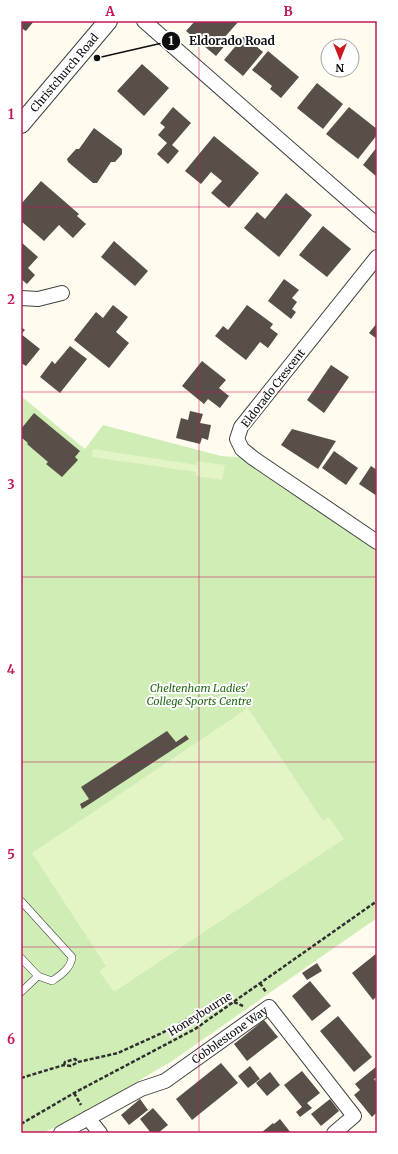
<svg xmlns="http://www.w3.org/2000/svg" width="398" height="1154" font-family="Merriweather,serif">
	<style>
		.green { fill: #d0edb5 }
		.pitch { fill: #e3f4c7 }
		.building { fill: #584f49 }
		.lines { fill: none; stroke-linecap: round; stroke-linejoin: round }
		.service-casing { stroke: #414141; stroke-width: 8 }
		.minor-casing { stroke: #414141; stroke-width: 16 }
		.tertiary-casing { stroke: #414141; stroke-width: 20 }
		.path { stroke: #303030; stroke-width: 2.5; stroke-dasharray: 4 2; stroke-linecap: butt }
		.service { stroke: #fff; stroke-width: 7 }
		.minor { stroke: #fff; stroke-width: 14 }
		.tertiary { stroke: #fff; stroke-width: 18 }
		.grid { fill: none; stroke: #c2185b; stroke-width: 1; stroke-opacity: 0.55 }
		.labels { text-anchor: middle; dominant-baseline: central; stroke-width: 4; stroke-linejoin: round; paint-order: stroke }
		.street-label { font-size: 11px; fill: #0e0e0e; stroke: #fff }
		.park-label { font-size: 11px; font-style: italic; fill: #276b18; stroke: #fff }
		.leader { fill: none; stroke: #0e0e0e; stroke-width: 1.5 }
		.callout-dot { fill: #0e0e0e; stroke: #fff; stroke-width: 1.5 }
		.mark-label { font-size: 12px; text-anchor: middle; font-weight: bold; fill: #fff }
		.callout-label { font-size: 12px; text-anchor: middle; font-weight: bold; fill: #0e0e0e; stroke: #fff; stroke-width: 4; stroke-linejoin: round; paint-order: stroke }
		.neatline { fill: none; stroke: #c2185b; stroke-width: 1.5 }
		.grid-label { font-size: 13px; text-anchor: middle; font-weight: bold; fill: #c2185b }
	</style>
	<rect width="100%" height="100%" fill="#fffcef"/>
	<path class="green" d="M21,396L85,449L103,425L221,456L253,458L377,542V918L172,1061L76,1118L42,1133H21Z"/>
	<g class="pitch">
		<path d="M93,449L197,465V461L225,465L222,480L196,476V472L92,457Z"/>
		<path d="M248,708L323,821L329,817L344,839L114,992L99,971L106,966L32,853Z"/>
	</g>
	<g class="building">
		<path d="M21,21H34L26,31L21,28Z"/>
		<path d="M195,21H239L223,39L227,43L216,56L186,31Z"/>
		<path d="M244,36L263,52L243,76L224,60Z"/>
		<path d="M268,51L299,77L281,98L270,89L272,86L252,70Z"/>
		<path d="M142,64L169,88L144,116L117,91Z"/>
		<path d="M317,83L343,104L323,129L297,108Z"/>
		<path d="M173,107L191,123L172,145L179,151L168,164L157,154L167,143L158,135L165,127L160,123Z"/>
		<path d="M349,107L377,129V135L358,159L326,134Z"/>
		<path d="M94,128L122,149V154L115,162H111L97,183H93L68,162L67,159L76,149H79Z"/>
		<path d="M214,136L259,173L229,208L211,193L222,181L211,172L201,184L185,171Z"/>
		<path d="M377,147V177L363,165Z"/>
		<path d="M41,181L79,214L77,216L86,224L73,238L59,225L44,241L21,221V204Z"/>
		<path d="M286,193L312,215L279,257L244,228L257,212L265,219Z"/>
		<path d="M323,226L351,249L327,277L299,255Z"/>
		<path d="M114,241L148,271L135,286L101,257Z"/>
		<path d="M21,242L38,257L28,268L35,275L27,284L21,279Z"/>
		<path d="M284,279L299,290L292,298L297,302L292,309L296,312L291,319L268,301Z"/>
		<path d="M113,305L128,317L116,332L129,343L109,368L74,340L96,312L103,318Z"/>
		<path d="M247,305L273,324L270,328L278,334L268,348L260,342L246,360L215,336L223,326L228,330Z"/>
		<path d="M377,323V339L369,333Z"/>
		<path d="M21,327L25,330L21,334L40,349L26,366L21,363Z"/>
		<path d="M70,346L87,359L60,393L40,377L52,361L55,364Z"/>
		<path d="M202,361L226,380L219,388L229,396L220,408L208,399L204,404L182,386Z"/>
		<path d="M331,365L349,377L324,413L307,400Z"/>
		<path d="M190,411L203,414L200,423L211,425L208,440L202,438L200,444L176,438L181,418L188,420Z"/>
		<path d="M34,413L80,451L75,457L78,460L62,477L46,464L48,462L27,444L28,443L21,437V429Z"/>
		<path d="M292,429L336,441L318,469L281,445Z"/>
		<path d="M334,451L358,468L346,485L322,468Z"/>
		<path d="M371,466L377,470V496L359,484Z"/>
		<path d="M167,731L176,742L186,735L189,739L82,809L80,804L89,799L81,787Z"/>
		<path d="M377,953V996L373,1000L352,973Z"/>
		<path d="M317,963L322,971L307,980L302,973Z"/>
		<path d="M310,981L331,1006L312,1021L292,996Z"/>
		<path d="M338,1016L372,1057L354,1072L320,1031Z"/>
		<path d="M264,1020L278,1037L247,1061L234,1044Z"/>
		<path d="M221,1063L238,1083L192,1120L176,1099Z"/>
		<path d="M250,1066L260,1079L248,1088L238,1076Z"/>
		<path d="M377,1066V1077L374,1079L377,1083V1112L372,1117L354,1095L360,1090L355,1084Z"/>
		<path d="M302,1071L320,1093L307,1103L312,1108L300,1117L296,1112L302,1107L284,1085Z"/>
		<path d="M270,1072L280,1085L267,1096L256,1083Z"/>
		<path d="M140,1099L148,1110L129,1125L121,1115Z"/>
		<path d="M330,1099L339,1111L321,1126L311,1114Z"/>
		<path d="M153,1108L168,1125L158,1133H151L140,1119Z"/>
		<path d="M280,1119L291,1133H261L273,1123L274,1124Z"/>
	</g>
	<g class="lines">
		<defs>
			<g id="service">
				<path d="M21,901L72,957C71,968 61,975 52,981L38,976"/>
				<path d="M21,958L38,976L21,992"/>
			</g>
			<g id="minor">
				<path d="M144,21L377,225"/>
				<path d="M377,257L241,427L237,439L242,449L253,458L377,542"/>
				<path d="M21,298L38,299L62,293"/>
				<path d="M88,1118L100,1133"/>
				<path id="s1" d="M61,1133L141,1089L165,1081L269,1007L354,1116L334,1133"/>
			</g>
			<g id="tertiary">
				<path id="s2" d="M21,124L108,21"/>
			</g>
		</defs>
		<use href="#service" class="service-casing"/>
		<use href="#minor" class="minor-casing"/>
		<use href="#tertiary" class="tertiary-casing"/>
		<g class="path">
			<path d="M260,983L266,992"/>
			<path d="M234,1002L243,1006"/>
			<path d="M64,1065L65,1062L75,1059L78,1062"/>
			<path d="M21,1078L64,1065L71,1066L78,1062L118,1053L162,1033L222,1000L231,1003"/>
			<path d="M74,1093L81,1105"/>
			<path d="M21,1124L74,1093L195,1029L377,901"/>
		</g>
		<use href="#service" class="service"/>
		<use href="#minor" class="minor"/>
		<use href="#tertiary" class="tertiary"/>
	</g>
	<path class="grid" d="M199,21V1133M21,207H377M21,392H377M21,577H377M21,762H377M21,947H377"/>
	<g class="labels">
		<g class="street-label">
			<text stroke="none"><textPath href="#s2" startOffset="67">Christchurch Road</textPath></text>
			<text transform="translate(273 388) rotate(-52)">Eldorado Crescent</text>
			<text transform="translate(200 1014) rotate(-32)">Honeybourne</text>
			<text stroke="none"><textPath href="#s1" startOffset="196">Cobblestone Way</textPath></text>
		</g>
		<g class="park-label">
			<text x="199" y="688">Cheltenham Ladies'<tspan x="199" dy="13">College Sports Centre</tspan></text>
		</g>
	</g>
	<path class="leader" d="M97 58L171 41"/>
	<g class="callout-dot">
		<circle cx="97" cy="58" r="4"/>
		<circle cx="171" cy="41" r="10"/>
	</g>
	<g class="mark-label">
		<text x="171" y="45">1</text>
	</g>
	<g class="callout-label">
		<text x="232" y="45">Eldorado Road</text>
	</g>
	<rect width="398" height="1154" fill="none" stroke="#ffffff" stroke-width="44"/>
	<g transform="translate(340 58) rotate(180)"><circle r="19" fill="#ffffff" stroke="#9f9f9f"/>
	<path d="M0-3L7 15L0 10L-7 15Z" fill="#ca1a1d"/>
	<text y="-6" font-size="11" font-weight="bold" text-anchor="middle" fill="#0e0e0e">N</text>
	</g>
	<rect x="22" y="22" width="354" height="1110" class="neatline"/>
	<g class="grid-label">
		<text x="110" y="16">A</text>
		<text x="288" y="16">B</text>
		<text x="11" y="119">1</text>
		<text x="11" y="304">2</text>
		<text x="11" y="489">3</text>
		<text x="11" y="674">4</text>
		<text x="11" y="859">5</text>
		<text x="11" y="1044">6</text>
	</g>
</svg>
